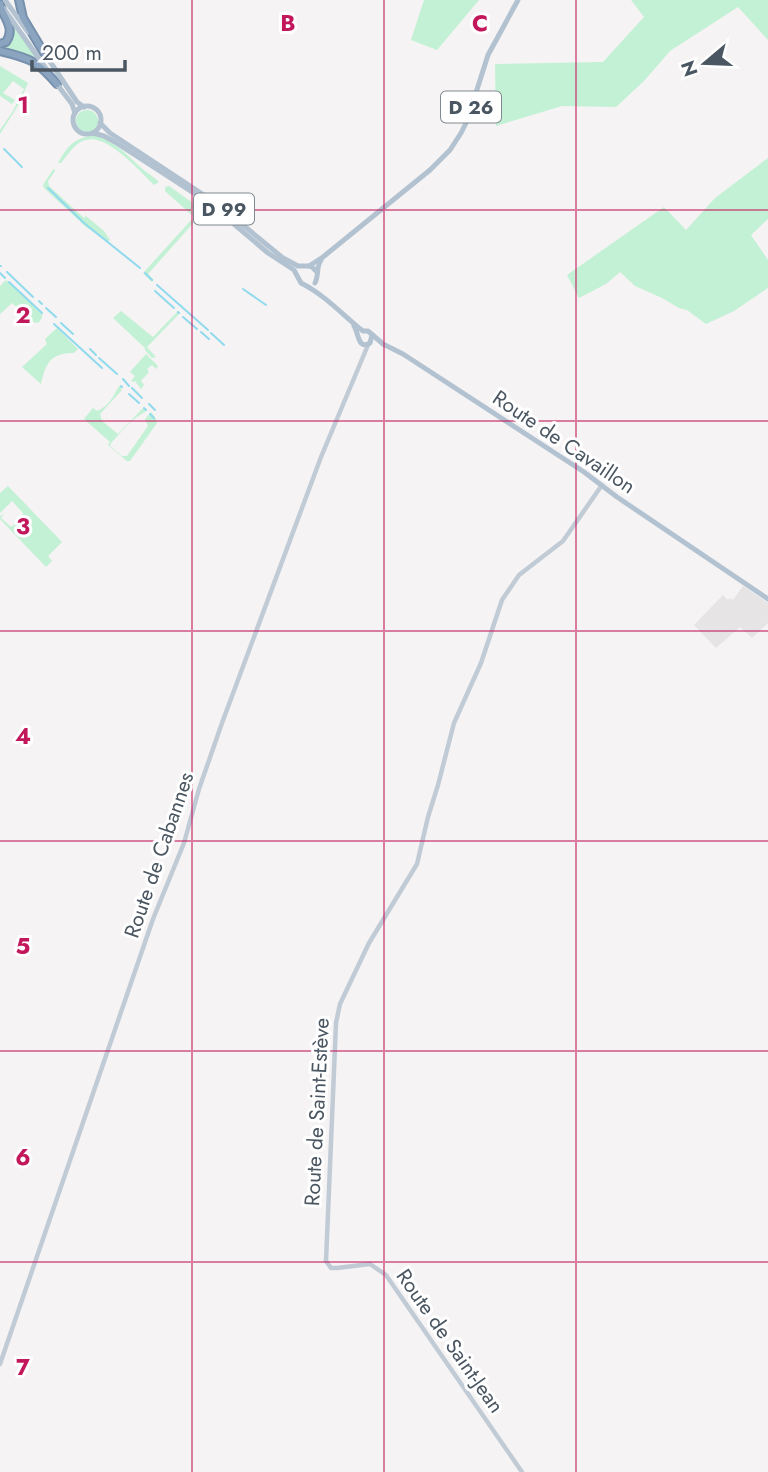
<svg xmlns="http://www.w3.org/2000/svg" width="768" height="1472" font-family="Jost,sans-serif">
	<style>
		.education { fill: #e6e4e5 }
		.green { fill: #c3f1d5 }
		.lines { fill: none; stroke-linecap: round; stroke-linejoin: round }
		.stream { stroke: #90daee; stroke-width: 2 }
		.highway-casing { stroke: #7690ad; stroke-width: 10 }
		.secondary { stroke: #c1cbd6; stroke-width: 4.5 }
		.primary { stroke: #b3c2d1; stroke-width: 5 }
		.highway { stroke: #8ba5c1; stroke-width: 6 }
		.grid { fill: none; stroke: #c2185b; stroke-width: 2; stroke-opacity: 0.55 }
		.labels { text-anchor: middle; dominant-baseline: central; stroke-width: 6; stroke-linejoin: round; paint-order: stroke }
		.shield { fill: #fff; stroke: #808990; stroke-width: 2 }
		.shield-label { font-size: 19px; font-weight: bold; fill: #4a5661 }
		.street-label { font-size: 21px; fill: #4a5661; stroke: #fff }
		.grid-label { font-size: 23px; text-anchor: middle; font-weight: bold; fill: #c2185b; stroke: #fff; stroke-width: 6; stroke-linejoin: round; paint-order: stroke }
	</style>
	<rect width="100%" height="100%" fill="#f5f3f3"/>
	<path class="education" d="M743,586L768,603V623L752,638L740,627L716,648L694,625L723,595L728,600L730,598L733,600Z"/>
	<g class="green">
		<path d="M424,0H479L437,50L411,40Z"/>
		<path d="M631,0H768V40L738,7L670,51L644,81L616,107L562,106L496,126L495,64L603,62L644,17Z"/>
		<path d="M11,24L40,63L25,55L0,49V46L5,45Z"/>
		<path d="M0,66L28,83L19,104L0,134V130L13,111L24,89L13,81L3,93L15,100L12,104L0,96Z"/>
		<circle cx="87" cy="121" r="11"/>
		<path d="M96,135C113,140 125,153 137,164C144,171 153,176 159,182L154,185C139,171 108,134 86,140C75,142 68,155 61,163H58C69,144 74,138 96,135Z"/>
		<path d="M768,158V219L751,235L768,260V288L734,311L706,324L687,310L679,308L662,298L635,286L620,272L606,284L579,298L567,275L664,207L686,230L715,198Z"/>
		<path d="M54,168L55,171L48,181L49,186L84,218L86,216L104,231L110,240L107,242L85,226L44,188L43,185Z"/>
		<path d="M169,186L204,211L148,274L154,280L152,282L143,273L144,272L194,217L165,191V187Z"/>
		<path d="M6,280L42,314V318L38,323L33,322L12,303L0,314V286Z"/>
		<path d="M121,311L153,337L178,311L180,313L147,347L156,357L152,358L145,350V348L113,318Z"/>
		<path d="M57,328L78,349L74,353C50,353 46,363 41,384L22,367L47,344L45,339Z"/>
		<path d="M146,354L158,366L156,369L152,365L147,369L149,372L141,381L144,385L141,389L135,381L133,382L131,381L135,376L130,372Z"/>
		<path d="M119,386H122L121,389L122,390L100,414L102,421L118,434L143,408L146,411L131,421L111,443L110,446L122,456H127L148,426L145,419L151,412L156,419L157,423L130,461H127L108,445L110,442L84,419L93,408L97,411C109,406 113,397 119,386Z"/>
		<path d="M8,486L62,542L48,556L52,561L46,567L0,519V515L1,516L5,512L1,518L11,527L16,523L22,528L21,525L23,513L12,501L0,513V493Z"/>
	</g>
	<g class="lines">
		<g class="stream">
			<path d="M4,149L22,167"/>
			<path d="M48,188L84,223L140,268"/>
			<path d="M0,266H1"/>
			<path d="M7,272L33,297"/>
			<path d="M0,273L5,278"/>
			<path d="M145,273L152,280"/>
			<path d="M9,282L42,313"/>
			<path d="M157,285L208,330"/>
			<path d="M243,289L266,305"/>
			<path d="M155,291L174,308"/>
			<path d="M39,301L42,304"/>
			<path d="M46,308L56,317"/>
			<path d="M178,312L179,313"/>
			<path d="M183,317L197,329"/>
			<path d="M61,323L73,334"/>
			<path d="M54,324L102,368"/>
			<path d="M201,332L209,339"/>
			<path d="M211,333L224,345"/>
			<path d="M90,349L96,355"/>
			<path d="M99,358L117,374"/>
			<path d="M123,379L129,386"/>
			<path d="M121,386L122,387"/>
			<path d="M132,388L142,398"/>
			<path d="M129,394L139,403"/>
			<path d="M149,404L155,410"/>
			<path d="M144,408L146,410"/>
			<path d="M150,414L154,418"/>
		</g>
		<defs>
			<g id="highway">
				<path d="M19,0L23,18L44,53"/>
				<path d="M0,44L6,42C16,27 3,18 0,4"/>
				<path d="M0,51C30,58 37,61 57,84"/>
			</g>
		</defs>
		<use href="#highway" class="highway-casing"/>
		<g class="secondary">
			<path d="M0,1364L153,919L184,843L199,789L222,723L321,457L368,345"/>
			<path d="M522,1472L386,1275L370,1264L337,1268H331L326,1261L336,1023L340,1004L369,943L417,864L428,817L438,785L454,723L481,663L502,600L519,575L563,541L602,485"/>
		</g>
		<g class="primary">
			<path d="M5,0L28,32"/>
			<path d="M4,9L47,70"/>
			<path d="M43,51L77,102L84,107"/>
			<path d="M56,83L72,104L75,113"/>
			<circle cx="87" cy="120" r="14"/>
			<path d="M100,123L110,133L216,203L283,258L298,266H311L317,272"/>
			<path d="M93,133L104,136L115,142L209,203L268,253L294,270L301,283C323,294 340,312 359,328L363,331H368L383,344L403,354L584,472L617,497L768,599"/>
			<path d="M309,266L323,257L430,170L450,150L461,133L467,121L488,55L518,0"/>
			<path d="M315,283C319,275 316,267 321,260"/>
			<path d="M354,326C359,334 358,350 370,343L372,335"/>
		</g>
		<use href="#highway" class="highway"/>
	</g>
	<path class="grid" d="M192,0V1472M384,0V1472M576,0V1472M0,210H768M0,421H768M0,631H768M0,841H768M0,1051H768M0,1262H768"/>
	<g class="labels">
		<g class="shield">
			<rect x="441" y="91.5" width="60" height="31" rx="5"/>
			<rect x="194" y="193.5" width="60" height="31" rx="5"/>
		</g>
		<g class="shield-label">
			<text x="471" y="107">D 26</text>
			<text x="224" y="209">D 99</text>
		</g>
		<g class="street-label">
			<text transform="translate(564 442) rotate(34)">Route de Cavaillon</text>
			<text transform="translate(159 855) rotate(-71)">Route de Cabannes</text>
			<text transform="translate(317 1112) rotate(-87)">Route de Saint-Estève</text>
			<text transform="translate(450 1341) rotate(55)">Route de Saint-Jean</text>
		</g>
	</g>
	<g class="grid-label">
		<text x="288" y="31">B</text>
		<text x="480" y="31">C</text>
		<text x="23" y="113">1</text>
		<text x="23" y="323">2</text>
		<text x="23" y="534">3</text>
		<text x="23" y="744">4</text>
		<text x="23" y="954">5</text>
		<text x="23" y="1165">6</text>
		<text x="23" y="1375">7</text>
	</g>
	<g transform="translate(705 63) rotate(251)" stroke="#ffffff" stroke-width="5" paint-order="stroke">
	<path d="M0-5L12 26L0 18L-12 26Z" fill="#4a5661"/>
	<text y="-10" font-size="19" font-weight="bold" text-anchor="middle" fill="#4a5661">N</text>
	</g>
	<path d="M32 60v10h93v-10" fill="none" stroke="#4a5661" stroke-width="3.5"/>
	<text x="42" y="60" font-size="21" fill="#4a5661" stroke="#ffffff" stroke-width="5" paint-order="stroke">200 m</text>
</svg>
